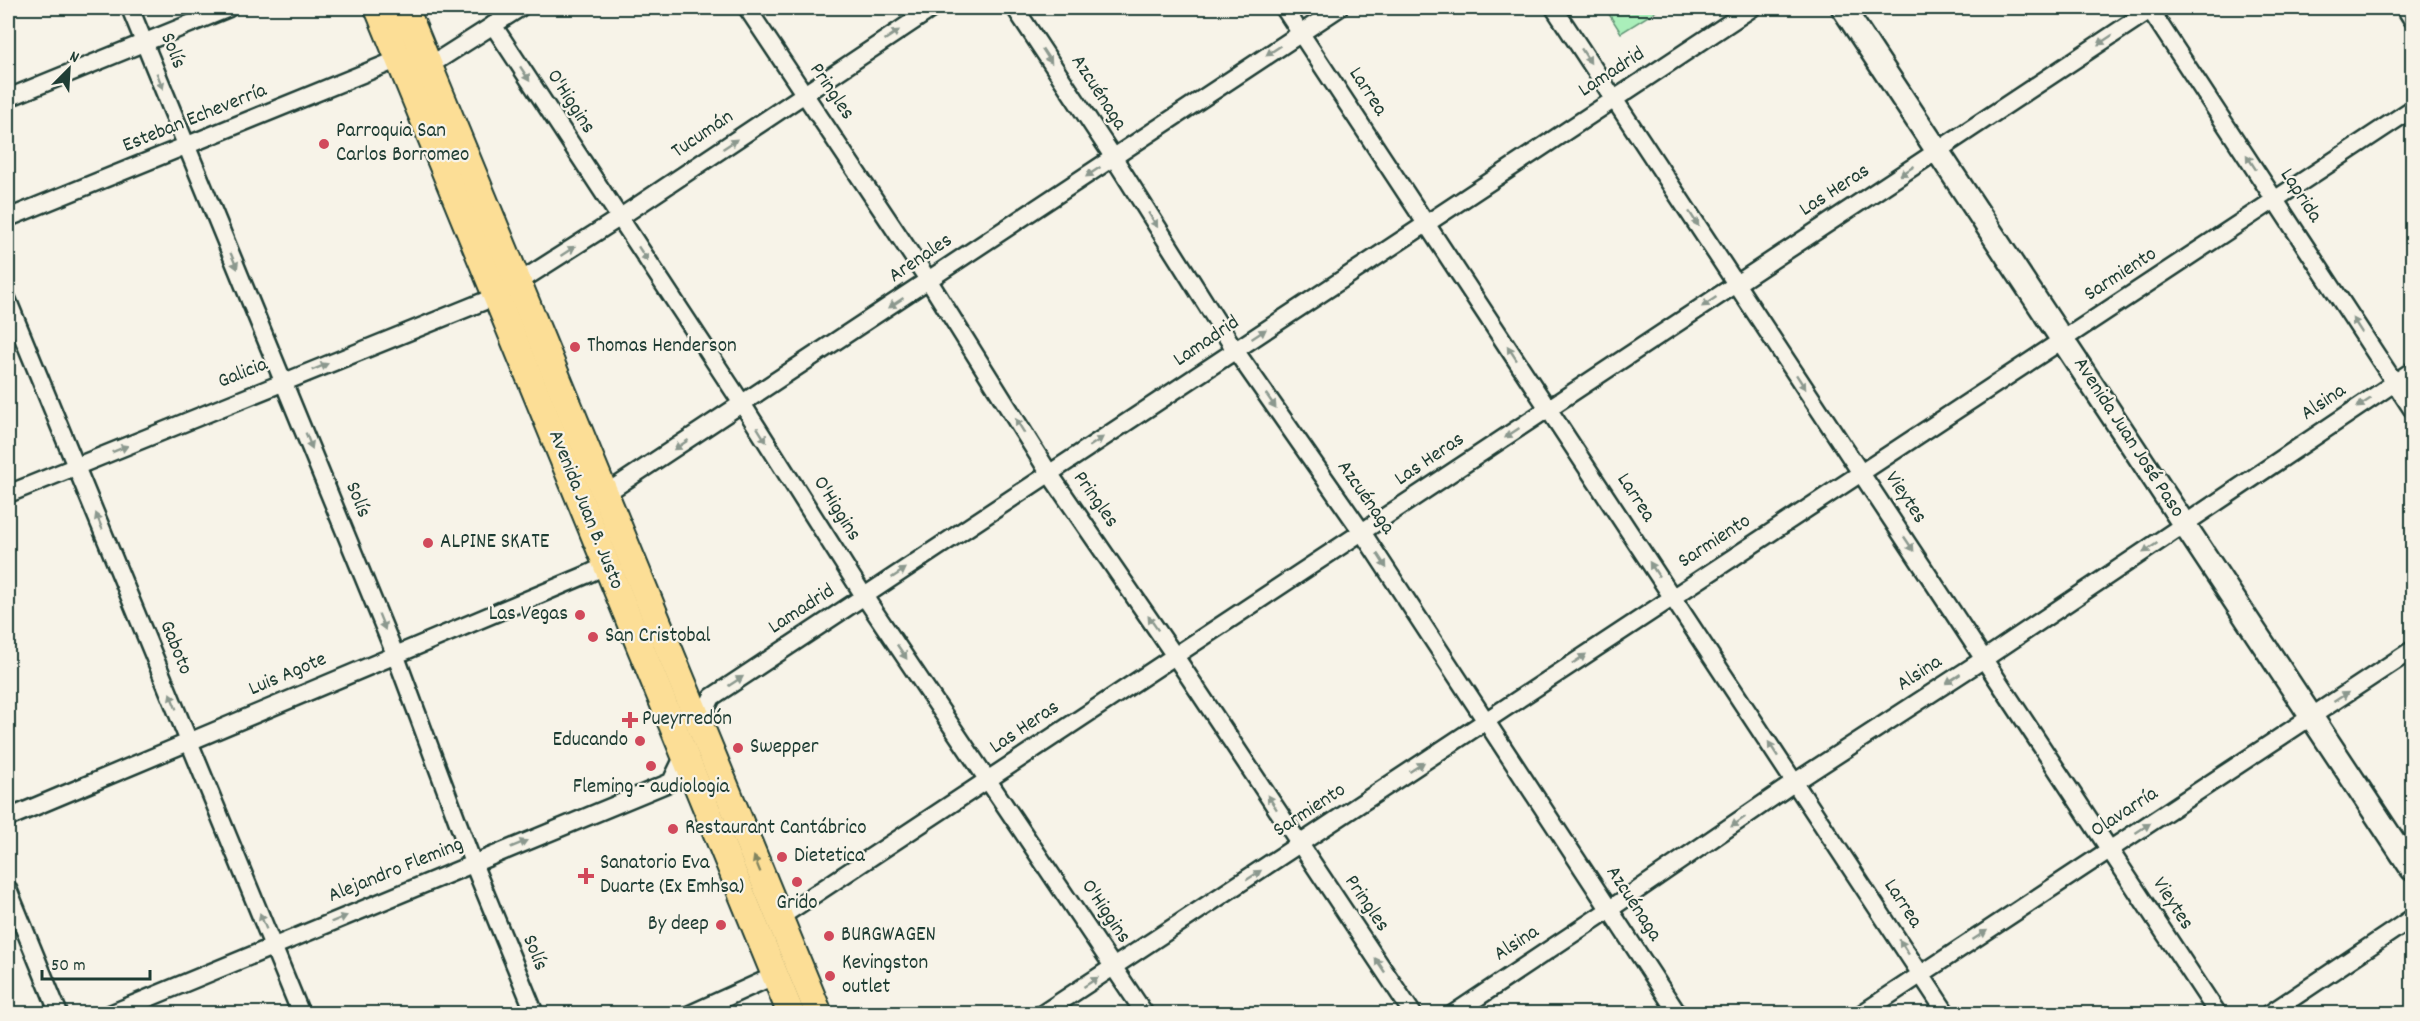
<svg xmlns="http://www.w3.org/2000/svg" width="2420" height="1021" font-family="Dekko,sans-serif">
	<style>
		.green { fill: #aaefba; stroke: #649677; stroke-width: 1.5 }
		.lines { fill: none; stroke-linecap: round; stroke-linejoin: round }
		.street-casing { stroke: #1f3d34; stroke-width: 21 }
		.secondary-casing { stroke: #1f3d34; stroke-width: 27 }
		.primary-casing { stroke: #1f3d34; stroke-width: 30 }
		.street { stroke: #f7f3e8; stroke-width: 16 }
		.secondary { stroke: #f7f3e8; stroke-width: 22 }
		.primary { stroke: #fcde96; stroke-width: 26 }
		.oneway { fill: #8b988e }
		.oneway2 { fill: #828560 }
		.poi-dot { fill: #d1495b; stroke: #f7f3e8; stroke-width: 2 }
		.labels { text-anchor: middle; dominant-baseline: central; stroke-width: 4.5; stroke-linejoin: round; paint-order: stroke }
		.street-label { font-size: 21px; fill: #1f3d34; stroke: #f7f3e8 }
		.poi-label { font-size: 21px; fill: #1f3d34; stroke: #f7f3e8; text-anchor: start }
	</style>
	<rect width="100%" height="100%" fill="#f7f3e8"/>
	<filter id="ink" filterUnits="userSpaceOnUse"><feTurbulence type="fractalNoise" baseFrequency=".0167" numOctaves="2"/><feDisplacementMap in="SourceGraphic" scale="12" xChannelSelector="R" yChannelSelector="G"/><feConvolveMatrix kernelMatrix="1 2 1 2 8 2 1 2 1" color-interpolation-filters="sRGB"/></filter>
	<g filter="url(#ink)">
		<path class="green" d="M1605,8H1661L1621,33Z"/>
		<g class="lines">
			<defs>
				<g id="street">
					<path d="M130,8L395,654L473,863L535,1014"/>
					<path d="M747,8L929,281L1049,473L1175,656L1413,1014"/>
					<path d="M1015,8L1114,158L1235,350L1362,532L1678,1014"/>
					<path d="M1284,8L1947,1014"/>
					<path d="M1554,8L2218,1014"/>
					<path d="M2149,8L2412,409"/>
					<path d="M2405,8L2412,19"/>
					<path d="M493,25L743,405L864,596L1145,1014"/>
					<path d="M8,98L229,8"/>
					<path d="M8,218L399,59L429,66L520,8"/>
					<path d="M8,301L301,1014"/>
					<path d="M8,494L497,296L619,218L933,8"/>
					<path d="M606,504L605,494L1339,8"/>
					<path d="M697,728L712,697L1752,8"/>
					<path d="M8,818L586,575L607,565V557"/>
					<path d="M8,889L59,1014"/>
					<path d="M779,928V918L2153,8"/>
					<path d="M110,1014L671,782L686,751"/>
					<path d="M690,1014L776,975V965"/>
					<path d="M1042,1014L2412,109"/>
					<path d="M1453,1014L1610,909L1795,782L1984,659L2412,371"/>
					<path d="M1861,1014L2412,650"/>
					<path d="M2269,1014L2412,918"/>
				</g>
				<path id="secondary" d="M1843,8L2412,869"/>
				<g id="primary">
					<path d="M378,8L791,1014"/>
					<path d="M405,8L819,1014"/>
				</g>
			</defs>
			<use href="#street" class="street-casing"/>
			<use href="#secondary" class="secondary-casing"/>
			<use href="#primary" class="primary-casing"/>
			<use href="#street" class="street"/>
			<use href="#secondary" class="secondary"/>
			<use href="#primary" class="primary"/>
		</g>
		<defs><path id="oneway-solid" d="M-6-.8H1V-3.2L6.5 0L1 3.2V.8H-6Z" transform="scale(1.5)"/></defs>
		<g class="oneway">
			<use href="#oneway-solid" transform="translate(892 35) rotate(-34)"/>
			<use href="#oneway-solid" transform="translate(2105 40) rotate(146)"/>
			<use href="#oneway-solid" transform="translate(1273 51) rotate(146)"/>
			<use href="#oneway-solid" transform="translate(1047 56) rotate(57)"/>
			<use href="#oneway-solid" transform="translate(1586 56) rotate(57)"/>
			<use href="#oneway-solid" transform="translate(525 74) rotate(57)"/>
			<use href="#oneway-solid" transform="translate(160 81) rotate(68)"/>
			<use href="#oneway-solid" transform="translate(730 144) rotate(-34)"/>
			<use href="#oneway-solid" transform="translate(2251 162) rotate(-123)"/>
			<use href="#oneway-solid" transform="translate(1907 171) rotate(147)"/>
			<use href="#oneway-solid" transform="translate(1093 172) rotate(146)"/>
			<use href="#oneway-solid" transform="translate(1694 219) rotate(57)"/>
			<use href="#oneway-solid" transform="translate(1153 220) rotate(58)"/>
			<use href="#oneway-solid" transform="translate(568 251) rotate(-33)"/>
			<use href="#oneway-solid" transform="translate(643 254) rotate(57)"/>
			<use href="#oneway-solid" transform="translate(234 261) rotate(67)"/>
			<use href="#oneway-solid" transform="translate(1709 302) rotate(146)"/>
			<use href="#oneway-solid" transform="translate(896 303) rotate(146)"/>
			<use href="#oneway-solid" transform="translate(2357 325) rotate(-123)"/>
			<use href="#oneway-solid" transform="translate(1259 334) rotate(-34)"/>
			<use href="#oneway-solid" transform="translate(1512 353) rotate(-123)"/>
			<use href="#oneway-solid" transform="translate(320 367) rotate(-22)"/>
			<use href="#oneway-solid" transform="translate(1801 382) rotate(57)"/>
			<use href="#oneway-solid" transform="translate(1271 401) rotate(55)"/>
			<use href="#oneway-solid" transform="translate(2364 403) rotate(146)"/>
			<use href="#oneway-solid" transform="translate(1020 426) rotate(-122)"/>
			<use href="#oneway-solid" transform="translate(1512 433) rotate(146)"/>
			<use href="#oneway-solid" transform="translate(762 435) rotate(58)"/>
			<use href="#oneway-solid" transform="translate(309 441) rotate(68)"/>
			<use href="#oneway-solid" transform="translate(1096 442) rotate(-34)"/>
			<use href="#oneway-solid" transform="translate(681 445) rotate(147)"/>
			<use href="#oneway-solid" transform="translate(120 449) rotate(-22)"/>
			<use href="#oneway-solid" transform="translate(99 521) rotate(-112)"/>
			<use href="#oneway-solid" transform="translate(1909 544) rotate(56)"/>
			<use href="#oneway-solid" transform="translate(2150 548) rotate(146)"/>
			<use href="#oneway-solid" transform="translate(1382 561) rotate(57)"/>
			<use href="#oneway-solid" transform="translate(1654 569) rotate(-123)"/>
			<use href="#oneway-solid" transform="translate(899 573) rotate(-34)"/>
			<use href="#oneway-solid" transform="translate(382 622) rotate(68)"/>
			<use href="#oneway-solid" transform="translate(1153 623) rotate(-125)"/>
			<use href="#oneway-solid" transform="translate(902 652) rotate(56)"/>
			<use href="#oneway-solid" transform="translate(1579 659) rotate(-34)"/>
			<use href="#oneway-solid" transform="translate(1953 679) rotate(147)"/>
			<use href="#oneway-solid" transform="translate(736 681) rotate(-33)"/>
			<use href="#oneway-solid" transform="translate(2341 697) rotate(-33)"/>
			<use href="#oneway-solid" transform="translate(173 701) rotate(-112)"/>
			<use href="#oneway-solid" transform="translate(1773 749) rotate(-123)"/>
			<use href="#oneway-solid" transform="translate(1417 767) rotate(-33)"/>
			<use href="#oneway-solid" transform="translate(1272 802) rotate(-123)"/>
			<use href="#oneway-solid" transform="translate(1738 822) rotate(145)"/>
			<use href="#oneway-solid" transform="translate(2143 828) rotate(-33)"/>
			<use href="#oneway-solid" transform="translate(519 844) rotate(-22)"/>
			<use href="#oneway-solid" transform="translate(1254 875) rotate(-33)"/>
			<use href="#oneway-solid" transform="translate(339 919) rotate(-22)"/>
			<use href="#oneway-solid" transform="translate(263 921) rotate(-112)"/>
			<use href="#oneway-solid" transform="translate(1980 935) rotate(-33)"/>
			<use href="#oneway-solid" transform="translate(1904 947) rotate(-123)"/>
			<use href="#oneway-solid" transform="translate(1380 965) rotate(-124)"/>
			<use href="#oneway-solid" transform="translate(1091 982) rotate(-33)"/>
		</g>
		<use class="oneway2" href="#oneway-solid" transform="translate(757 864) rotate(-112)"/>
	</g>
	<g class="poi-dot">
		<circle cx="324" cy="144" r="6"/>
		<circle cx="575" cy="347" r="6"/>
		<circle cx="428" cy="543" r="6"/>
		<circle cx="580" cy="615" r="6"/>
		<circle cx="593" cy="637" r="6"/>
		<path d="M627 711h6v6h6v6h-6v6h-6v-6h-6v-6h6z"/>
		<circle cx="640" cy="741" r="6"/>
		<circle cx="738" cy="748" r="6"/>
		<circle cx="651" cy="766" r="6"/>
		<circle cx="673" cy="829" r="6"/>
		<circle cx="782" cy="857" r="6"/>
		<path d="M583 867h6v6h6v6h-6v6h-6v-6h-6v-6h6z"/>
		<circle cx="797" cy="882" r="6"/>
		<circle cx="721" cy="925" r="6"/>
		<circle cx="829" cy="936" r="6"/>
		<circle cx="830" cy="976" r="6"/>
	</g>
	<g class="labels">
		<g class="street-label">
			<text transform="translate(172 51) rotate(68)">Solís</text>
			<text transform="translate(1612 73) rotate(-33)">Lamadrid</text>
			<text transform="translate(831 92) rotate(56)">Pringles</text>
			<text transform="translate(1367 92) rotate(57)">Larrea</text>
			<text transform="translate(1098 93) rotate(57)">Azcuénaga</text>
			<text transform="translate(570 102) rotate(57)">O'Higgins</text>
			<text transform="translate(195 119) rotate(-22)">Esteban Echeverría</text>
			<text transform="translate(703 135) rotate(-34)">Tucumán</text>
			<text transform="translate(1835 191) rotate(-33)">Las Heras</text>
			<text transform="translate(2300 196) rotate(57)">Laprida</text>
			<text transform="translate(921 259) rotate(-34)">Arenales</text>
			<text transform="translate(2121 275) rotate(-33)">Sarmiento</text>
			<text transform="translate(1207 342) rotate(-34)">Lamadrid</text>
			<text transform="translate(243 374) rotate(-22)">Galicia</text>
			<text transform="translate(2324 403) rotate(-34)">Alsina</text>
			<text transform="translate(2128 438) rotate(57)">Avenida Juan José Paso</text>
			<text transform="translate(1430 460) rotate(-34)">Las Heras</text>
			<text transform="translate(1365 498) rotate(55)">Azcuénaga</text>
			<text transform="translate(1635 498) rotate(57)">Larrea</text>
			<text transform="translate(1905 498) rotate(56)">Vieytes</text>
			<text transform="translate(357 500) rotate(68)">Solís</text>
			<text transform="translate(1095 500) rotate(55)">Pringles</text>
			<text transform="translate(836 509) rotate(58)">O'Higgins</text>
			<text transform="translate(585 510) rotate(68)">Avenida Juan B. Justo</text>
			<text transform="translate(1715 542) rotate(-33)">Sarmiento</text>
			<text transform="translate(802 610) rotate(-33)">Lamadrid</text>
			<text transform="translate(175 648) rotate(68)">Gaboto</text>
			<text transform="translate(1920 674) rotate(-33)">Alsina</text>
			<text transform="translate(288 675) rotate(-23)">Luis Agote</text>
			<text transform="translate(1025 728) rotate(-34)">Las Heras</text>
			<text transform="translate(1310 811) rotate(-33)">Sarmiento</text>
			<text transform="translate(2125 813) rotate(-33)">Olavarría</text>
			<text transform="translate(396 871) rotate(-22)">Alejandro Fleming</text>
			<text transform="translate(1366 904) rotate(56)">Pringles</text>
			<text transform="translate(1633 904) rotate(57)">Azcuénaga</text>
			<text transform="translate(1902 904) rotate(57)">Larrea</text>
			<text transform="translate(2172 904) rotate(57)">Vieytes</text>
			<text transform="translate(1105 912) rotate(56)">O'Higgins</text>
			<text transform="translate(1517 944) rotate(-33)">Alsina</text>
			<text transform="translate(534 953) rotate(68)">Solís</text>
		</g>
		<g class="poi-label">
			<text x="336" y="132">Parroquia San<tspan x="336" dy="24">Carlos Borromeo</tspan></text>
			<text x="587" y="347">Thomas Henderson</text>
			<text x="440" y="543">ALPINE SKATE</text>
			<text x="568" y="615" text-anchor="end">Las Vegas</text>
			<text x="605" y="637">San Cristobal</text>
			<text x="642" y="720">Pueyrredón</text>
			<text x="628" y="741" text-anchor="end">Educando</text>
			<text x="750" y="748">Swepper</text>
			<text x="651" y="788" text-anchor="middle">Fleming - audiologia</text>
			<text x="685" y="829">Restaurant Cantábrico</text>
			<text x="794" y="857">Dietetica</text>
			<text x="600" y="864">Sanatorio Eva<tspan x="600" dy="24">Duarte (Ex Emhsa)</tspan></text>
			<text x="797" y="904" text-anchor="middle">Grido</text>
			<text x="709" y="925" text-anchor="end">By deep</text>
			<text x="841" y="936">BURGWAGEN</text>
			<text x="842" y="964">Kevingston<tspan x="842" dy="24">outlet</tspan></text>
		</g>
	</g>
	<rect width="2420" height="1021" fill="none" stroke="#f7f3e8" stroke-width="30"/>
	<rect x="15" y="15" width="2390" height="991" fill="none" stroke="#1f3d34" stroke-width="2" filter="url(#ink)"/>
	<g transform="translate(69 69) rotate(24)" stroke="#f7f3e8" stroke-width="4.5" paint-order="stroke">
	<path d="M0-4.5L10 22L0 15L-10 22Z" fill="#1f3d34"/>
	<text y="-9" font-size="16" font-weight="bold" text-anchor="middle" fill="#1f3d34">N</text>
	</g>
	<path d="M42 970v9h108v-9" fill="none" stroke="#1f3d34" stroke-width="3"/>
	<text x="51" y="970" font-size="18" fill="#1f3d34" stroke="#f7f3e8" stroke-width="4.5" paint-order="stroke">50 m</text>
</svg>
